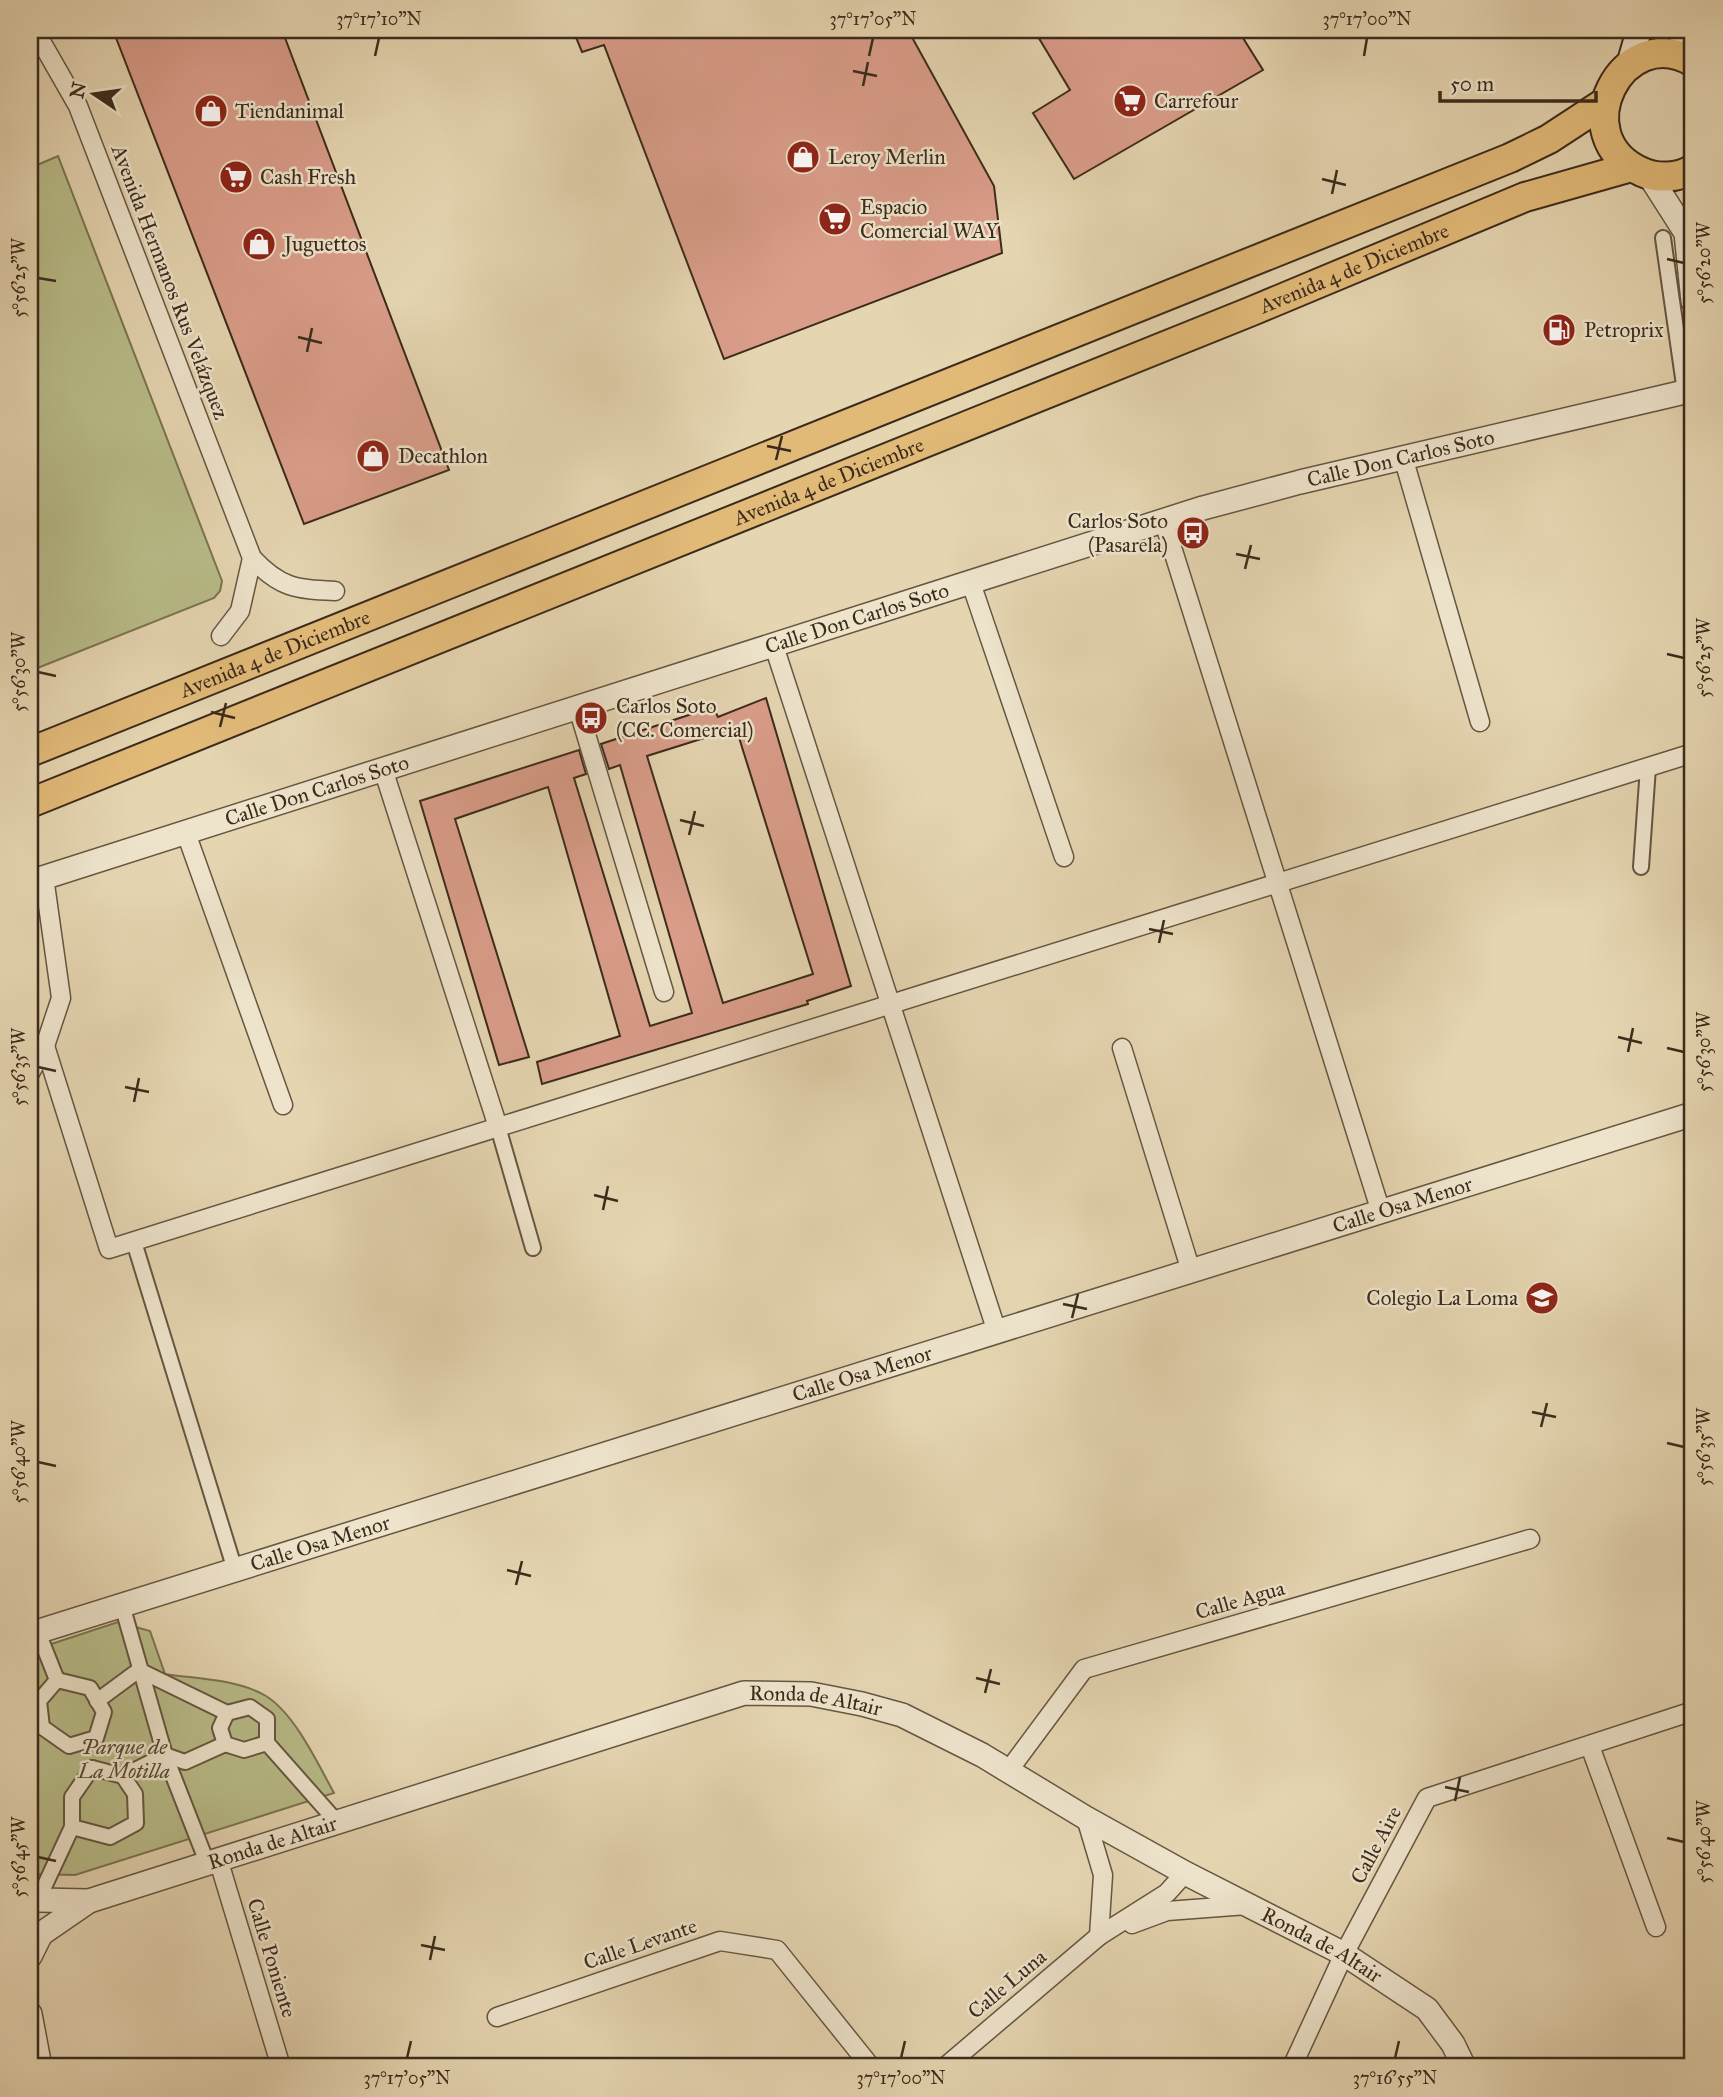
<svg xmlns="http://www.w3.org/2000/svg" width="1723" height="2097" font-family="'IM FELL Great Primer',serif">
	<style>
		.green { fill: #b8bc89; stroke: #7a7452; stroke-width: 2 }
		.building { fill: #da9d8a; stroke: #3b2b1c; stroke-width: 2; fill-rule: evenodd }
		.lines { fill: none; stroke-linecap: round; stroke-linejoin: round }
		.pedestrian-casing { stroke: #665641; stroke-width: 18 }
		.minor-casing { stroke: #665641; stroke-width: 21 }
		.tertiary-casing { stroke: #665641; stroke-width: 26 }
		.secondary-casing { stroke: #3b2b1c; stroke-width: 28 }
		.primary-casing { stroke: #3b2b1c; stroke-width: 32 }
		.pedestrian { stroke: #eee4cc; stroke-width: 14 }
		.minor { stroke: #eee4cc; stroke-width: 18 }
		.tertiary { stroke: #eee4cc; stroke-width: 23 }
		.secondary { stroke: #eee4cc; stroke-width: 24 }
		.primary { stroke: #e2ba78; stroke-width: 28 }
		.ticks { fill: none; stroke: #3b2b1c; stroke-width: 2.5 }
		.labels { text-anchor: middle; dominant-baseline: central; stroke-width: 5; stroke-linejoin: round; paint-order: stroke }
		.poi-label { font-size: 21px; fill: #3b2b1c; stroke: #eee4cc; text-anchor: start }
		.street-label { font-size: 21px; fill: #3b2b1c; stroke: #eee4cc }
		.park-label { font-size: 21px; font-style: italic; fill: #544832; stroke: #eee4cc }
		.neatline { fill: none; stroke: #3b2b1c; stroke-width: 2.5 }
		.ticks-label { font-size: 18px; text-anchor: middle; fill: #3b2b1c }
	</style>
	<rect width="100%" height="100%" fill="#e5d5b1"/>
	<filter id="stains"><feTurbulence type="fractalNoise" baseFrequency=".00286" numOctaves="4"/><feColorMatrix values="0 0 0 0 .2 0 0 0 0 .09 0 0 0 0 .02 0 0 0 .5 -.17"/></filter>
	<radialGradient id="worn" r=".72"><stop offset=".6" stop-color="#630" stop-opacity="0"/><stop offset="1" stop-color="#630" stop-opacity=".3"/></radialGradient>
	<g class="green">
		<path d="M58,156L222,581L220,591L214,598L30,671V168Z"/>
		<path d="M118,1622L150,1631L165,1674C197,1679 237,1679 266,1696C295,1714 318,1764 334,1793L75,1875L30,1874V1651Z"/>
	</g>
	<g class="building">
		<path d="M113,30H282L449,470L304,524Z"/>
		<path d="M573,30H908L994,186L1002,253L724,359L604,45L582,52Z"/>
		<path d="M1034,30H1238L1263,70L1074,179L1033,113L1070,90Z"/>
		<path d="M766,698L851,986L807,1001L808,1004L542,1084L537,1062L620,1036L548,787L455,819L529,1057L499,1065L420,801L579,750L586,774L574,778L650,1026L692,1013L620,765L609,769L601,744L713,707L718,717ZM736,728L813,974L723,1003L647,756Z"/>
	</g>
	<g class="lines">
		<defs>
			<g id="pedestrian">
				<path d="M1663,238L1685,392"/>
				<path d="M1641,867L1648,767"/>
				<path d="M498,1127L533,1248"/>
				<path d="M134,1242L235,1570"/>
				<path d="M122,1605L165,1755L208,1865"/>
				<path d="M38,1632L57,1680"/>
				<path d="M139,1670L227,1713"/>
				<path d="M57,1680L90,1688L104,1712L96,1738L69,1746L42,1727L39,1701Z"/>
				<path d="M97,1701L139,1670"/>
				<path d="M267,1743L244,1750L225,1744L220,1728L227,1713L250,1707L267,1719V1743L336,1821"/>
				<path d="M92,1768L123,1776L165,1755L185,1762L225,1744"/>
				<path d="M72,1827L110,1837L136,1823L135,1794L123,1776"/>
				<path d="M38,1900L72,1827V1797L92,1768"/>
			</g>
			<g id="minor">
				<path d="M30,31L42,43L78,106L252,558C280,588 295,589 335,591"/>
				<path d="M1403,457L1480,722"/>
				<path d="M1164,522L1381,1212"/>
				<path d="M971,583L1064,857"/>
				<path d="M221,636L240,611L252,558"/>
				<path d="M774,646L997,1332"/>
				<path d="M578,708L664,992"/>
				<path d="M383,769L498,1127"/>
				<path d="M186,833L283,1105"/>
				<path d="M45,1046L109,1249L1693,753"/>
				<path d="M1122,1048L1191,1271"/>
				<path d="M30,1073L45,1046L61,998L44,877"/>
				<path d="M1590,1746L1656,1927"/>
				<path d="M1009,1770L1084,1669L1530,1539"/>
				<path d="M1086,1818L1103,1875L1099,1936"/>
				<path d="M219,1862L281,2067"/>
				<path d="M1132,1924L1167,1911L1247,1905"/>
				<path d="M497,2017L720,1941L777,1950L871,2067"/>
				<path d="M945,2067L1099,1936L1167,1893L1185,1873"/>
				<path d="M1292,2067L1344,1954L1427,1798L1693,1711"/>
			</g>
			<g id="tertiary">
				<path d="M1649,175L1686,233L1693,301"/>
				<path id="s1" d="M30,882L1203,508L1300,482L1693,390"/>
				<path id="s2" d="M30,1634L1693,1114"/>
				<path id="s3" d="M30,1897L38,1900L89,1901L744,1693L811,1694L862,1704L902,1715L982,1755L1086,1818L1185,1873L1344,1954L1427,2009L1453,2044L1464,2067"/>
				<path d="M30,1956L41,1934L89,1901"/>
				<path d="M30,2014L40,2067"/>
			</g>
			<g id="secondary">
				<path d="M1679,30L1693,54"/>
				<path d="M1629,65L1639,30"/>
			</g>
			<g id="primary">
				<path d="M1693,62C1623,20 1562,137 1642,172C1657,179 1679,178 1693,169"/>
				<path id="s4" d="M30,752L1510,158L1549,139L1604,103"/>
				<path id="s5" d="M30,803L1252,311L1525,197L1631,167"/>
			</g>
		</defs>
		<use href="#pedestrian" class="pedestrian-casing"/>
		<use href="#minor" class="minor-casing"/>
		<use href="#tertiary" class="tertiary-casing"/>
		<use href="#secondary" class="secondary-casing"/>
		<use href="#primary" class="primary-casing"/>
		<use href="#pedestrian" class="pedestrian"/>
		<use href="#minor" class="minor"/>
		<use href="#tertiary" class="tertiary"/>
		<use href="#secondary" class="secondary"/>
		<use href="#primary" class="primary"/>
	</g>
	<path class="ticks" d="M375,56L379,38M869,56L873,38M1364,56L1367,38M853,71L877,76M863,86L868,62M1322,179L1346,185M1332,194L1337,170M1667,259L1684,263M38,278L56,281M298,337L322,343M307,352L312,328M767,446L791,451M776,460L782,436M1236,554L1260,559M1245,569L1251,545M1667,654L1684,658M38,672L56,676M211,712L235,718M220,727L226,703M680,820L704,826M689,835L695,811M1149,929L1173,934M1159,943L1164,920M1618,1037L1642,1043M1667,1048L1684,1052M1628,1052L1633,1028M38,1067L56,1071M125,1087L149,1092M134,1102L139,1078M594,1195L618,1201M603,1210L608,1186M1063,1304L1087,1309M1072,1318L1078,1294M1532,1412L1556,1417M1541,1427L1547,1403M1667,1443L1684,1447M38,1462L56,1466M507,1570L531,1576M516,1585L522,1561M976,1678L1000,1684M985,1693L991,1669M1445,1787L1469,1792M1455,1801L1460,1777M1667,1838L1684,1842M38,1857L56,1861M421,1945L445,1950M430,1960L435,1936M407,2058L411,2041M901,2058L905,2041M1395,2058L1399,2041"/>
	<defs>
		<symbol id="supermarket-disc" viewBox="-11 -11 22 22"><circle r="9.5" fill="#8f2418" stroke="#eee4cc"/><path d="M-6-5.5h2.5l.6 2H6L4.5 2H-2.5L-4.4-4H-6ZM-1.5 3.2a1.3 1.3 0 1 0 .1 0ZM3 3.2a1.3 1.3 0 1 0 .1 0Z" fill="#fff"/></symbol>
		<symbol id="shop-disc" viewBox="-11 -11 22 22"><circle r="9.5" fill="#8f2418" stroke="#eee4cc"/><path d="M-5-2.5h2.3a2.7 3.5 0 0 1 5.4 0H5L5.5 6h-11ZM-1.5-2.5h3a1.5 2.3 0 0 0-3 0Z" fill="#fff"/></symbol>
		<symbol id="fuel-disc" viewBox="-11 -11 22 22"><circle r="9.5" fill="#8f2418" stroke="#eee4cc"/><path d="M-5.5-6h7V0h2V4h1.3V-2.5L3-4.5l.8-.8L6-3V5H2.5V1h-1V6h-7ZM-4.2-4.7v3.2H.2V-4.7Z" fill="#fff"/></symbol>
		<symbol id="bus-disc" viewBox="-11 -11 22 22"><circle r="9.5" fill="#8f2418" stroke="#eee4cc"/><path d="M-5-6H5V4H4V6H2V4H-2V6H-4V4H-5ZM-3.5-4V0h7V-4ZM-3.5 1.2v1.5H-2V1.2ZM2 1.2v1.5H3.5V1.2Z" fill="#fff"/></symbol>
		<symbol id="school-disc" viewBox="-11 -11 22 22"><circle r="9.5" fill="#8f2418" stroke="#eee4cc"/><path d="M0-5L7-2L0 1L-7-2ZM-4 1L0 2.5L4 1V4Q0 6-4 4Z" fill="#fff"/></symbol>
	</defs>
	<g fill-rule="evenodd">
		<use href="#supermarket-disc" x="1111" y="82" width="38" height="38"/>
		<use href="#shop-disc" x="192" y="92" width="38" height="38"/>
		<use href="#shop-disc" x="784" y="138" width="38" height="38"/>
		<use href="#supermarket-disc" x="217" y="158" width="38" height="38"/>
		<use href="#supermarket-disc" x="816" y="200" width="38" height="38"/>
		<use href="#shop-disc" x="240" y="225" width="38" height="38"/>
		<use href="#fuel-disc" x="1540" y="311" width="38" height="38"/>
		<use href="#shop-disc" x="354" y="437" width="38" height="38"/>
		<use href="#bus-disc" x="1174" y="514" width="38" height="38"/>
		<use href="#bus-disc" x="572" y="699" width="38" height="38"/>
		<use href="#school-disc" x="1523" y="1279" width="38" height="38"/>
	</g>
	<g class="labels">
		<g class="poi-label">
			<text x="1154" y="101">Carrefour</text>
			<text x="235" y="111">Tiendanimal</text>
			<text x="828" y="157">Leroy Merlin</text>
			<text x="260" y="177">Cash Fresh</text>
			<text x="860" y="207">Espacio<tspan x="860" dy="24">Comercial WAY</tspan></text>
			<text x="284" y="244">Juguettos</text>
			<text x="1584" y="330">Petroprix</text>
			<text x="398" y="456">Decathlon</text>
			<text x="1168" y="521" text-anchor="end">Carlos Soto<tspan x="1168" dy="24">(Pasarela)</tspan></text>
			<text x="616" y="706">Carlos Soto<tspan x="616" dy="24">(CC. Comercial)</tspan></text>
			<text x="1518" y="1298" text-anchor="end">Colegio La Loma</text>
		</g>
		<g class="street-label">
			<text stroke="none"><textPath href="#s5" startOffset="1428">Avenida 4 de Diciembre</textPath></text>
			<text transform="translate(170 282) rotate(69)">Avenida Hermanos Rus Velázquez</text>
			<text stroke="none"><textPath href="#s1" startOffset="1435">Calle Don Carlos Soto</textPath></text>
			<text stroke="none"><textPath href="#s5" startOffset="861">Avenida 4 de Diciembre</textPath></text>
			<text stroke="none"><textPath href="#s1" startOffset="868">Calle Don Carlos Soto</textPath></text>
			<text stroke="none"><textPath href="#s4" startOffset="264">Avenida 4 de Diciembre</textPath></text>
			<text stroke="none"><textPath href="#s1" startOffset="301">Calle Don Carlos Soto</textPath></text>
			<text stroke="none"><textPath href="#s2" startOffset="1438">Calle Osa Menor</textPath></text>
			<text stroke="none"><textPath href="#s2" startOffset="872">Calle Osa Menor</textPath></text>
			<text stroke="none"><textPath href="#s2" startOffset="304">Calle Osa Menor</textPath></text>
			<text transform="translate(1240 1600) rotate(-16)">Calle Agua</text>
			<text stroke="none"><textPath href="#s3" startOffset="819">Ronda de Altair</textPath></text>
			<text stroke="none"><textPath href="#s3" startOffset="252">Ronda de Altair</textPath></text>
			<text transform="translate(1376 1845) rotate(-62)">Calle Aire</text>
			<text transform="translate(640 1944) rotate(-19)">Calle Levante</text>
			<text stroke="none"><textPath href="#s3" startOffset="1386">Ronda de Altair</textPath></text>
			<text transform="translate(272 1958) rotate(73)">Calle Poniente</text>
			<text transform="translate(1007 1984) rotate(-40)">Calle Luna</text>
		</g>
		<g class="park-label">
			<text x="124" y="1747">Parque de<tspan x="124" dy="24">La Motilla</tspan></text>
		</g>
	</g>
	<rect width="1723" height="2097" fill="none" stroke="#e5d5b1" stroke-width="77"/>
	<g transform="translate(94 94) rotate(283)" stroke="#eee4cc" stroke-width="5" paint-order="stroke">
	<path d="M0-5L12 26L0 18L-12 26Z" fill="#3b2b1c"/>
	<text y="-10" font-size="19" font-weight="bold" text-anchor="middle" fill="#3b2b1c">N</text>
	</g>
	<path d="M1440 91v10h156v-10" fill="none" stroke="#3b2b1c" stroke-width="3.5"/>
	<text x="1450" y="91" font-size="21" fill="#3b2b1c" stroke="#eee4cc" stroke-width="5" paint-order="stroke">50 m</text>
	<rect x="38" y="38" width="1646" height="2020" class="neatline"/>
	<g class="ticks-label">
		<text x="379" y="25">37°17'10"N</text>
		<text x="873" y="25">37°17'05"N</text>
		<text x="1367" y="25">37°17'00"N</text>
		<text transform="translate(1704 263) rotate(-90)" y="6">5°56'20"W</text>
		<text transform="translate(19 278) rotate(-90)" y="6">5°56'25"W</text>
		<text transform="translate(1704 658) rotate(-90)" y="6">5°56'25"W</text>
		<text transform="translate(19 672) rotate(-90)" y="6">5°56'30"W</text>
		<text transform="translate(1704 1052) rotate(-90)" y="6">5°56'30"W</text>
		<text transform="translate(19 1067) rotate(-90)" y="6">5°56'35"W</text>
		<text transform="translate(1704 1447) rotate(-90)" y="6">5°56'35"W</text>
		<text transform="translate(19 1462) rotate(-90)" y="6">5°56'40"W</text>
		<text transform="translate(1704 1842) rotate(-90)" y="6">5°56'40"W</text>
		<text transform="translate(19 1857) rotate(-90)" y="6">5°56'45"W</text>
		<text x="407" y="2084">37°17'05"N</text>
		<text x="901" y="2084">37°17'00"N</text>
		<text x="1395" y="2084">37°16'55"N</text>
	</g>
	<rect width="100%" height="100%" filter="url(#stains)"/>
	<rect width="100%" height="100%" fill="url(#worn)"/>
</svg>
